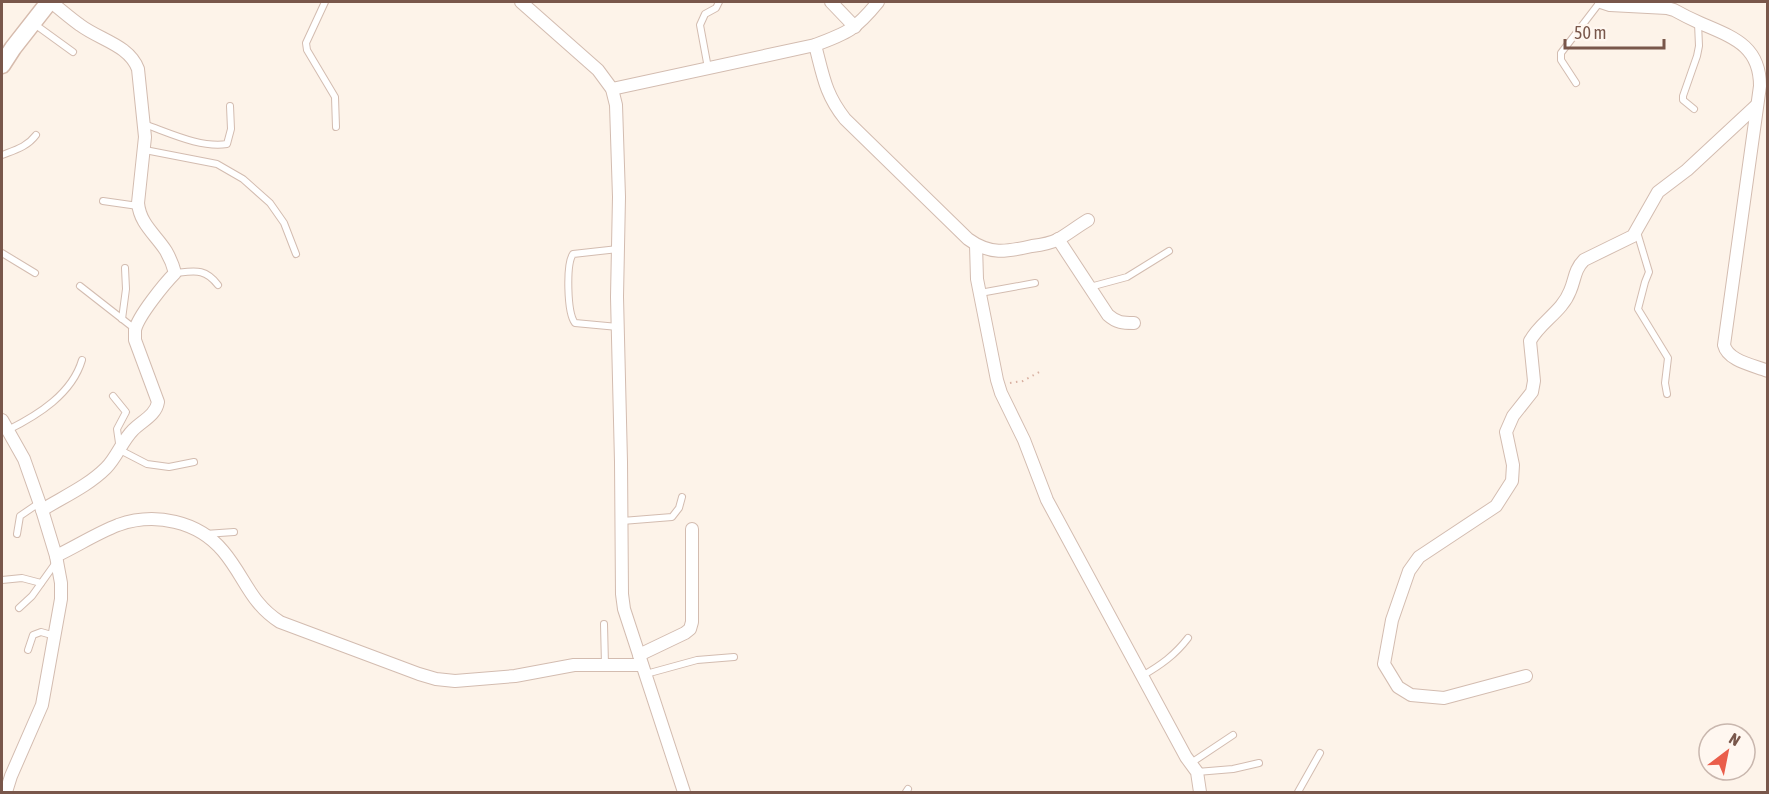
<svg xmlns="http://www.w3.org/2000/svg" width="1769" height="794" font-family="'Asap Condensed',sans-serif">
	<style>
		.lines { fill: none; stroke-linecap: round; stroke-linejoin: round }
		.lane-casing { stroke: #d3bcb0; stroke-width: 8 }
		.street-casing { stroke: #d3bcb0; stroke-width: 14 }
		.secondary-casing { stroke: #d6bbad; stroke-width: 19 }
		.path { stroke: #d9b1a2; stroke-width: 2; stroke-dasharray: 1.5 4.5; stroke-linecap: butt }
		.lane { stroke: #fff; stroke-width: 6 }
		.street { stroke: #fff; stroke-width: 12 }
		.secondary { stroke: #fff; stroke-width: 16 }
	</style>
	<rect width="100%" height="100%" fill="#fdf3e9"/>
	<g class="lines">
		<defs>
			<g id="lane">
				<path d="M325,2L306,43L307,50L335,97L336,127"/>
				<path d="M33,23L73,52"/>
				<path d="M708,68L700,25L705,14L716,8L719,2"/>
				<path d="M1576,83L1561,60V53L1600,2"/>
				<path d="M1694,109L1683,100V96L1697,56L1699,46L1698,23"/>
				<path d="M144,124C170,133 200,148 227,144L231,129L230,106"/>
				<path d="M145,150L217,164L243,179L270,203L284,223L296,254"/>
				<path d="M2,155C15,150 27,147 36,135"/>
				<path d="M103,201L138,206"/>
				<path d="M1637,232L1649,272L1645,282L1638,309L1668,358L1665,383L1667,394"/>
				<path d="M618,249L573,254C566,264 567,313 575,323L618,327"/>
				<path d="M2,253L35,273"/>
				<path d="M175,273C195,271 205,268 218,285"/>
				<path d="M80,286L135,329"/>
				<path d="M1090,287L1127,277L1169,251"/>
				<path d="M980,293L1035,283"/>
				<path d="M122,319L126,289L125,268"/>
				<path d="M113,396L126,412L117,429L120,450L147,464L169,467L194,462"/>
				<path d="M8,430C38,415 72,394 82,360"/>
				<path d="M622,521L672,517L679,508L682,497"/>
				<path d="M17,534L20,516L39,503"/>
				<path d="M205,534L234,532"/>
				<path d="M2,580L22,578L41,583"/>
				<path d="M19,608L32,596L57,561"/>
				<path d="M604,624L605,665"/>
				<path d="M28,650L33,635L41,632L55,636"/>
				<path d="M646,674L697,660L734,657"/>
				<path d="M1142,676C1161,665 1175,655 1188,638"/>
				<path d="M1191,763L1233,735"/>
				<path d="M1197,772L1233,769L1259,763"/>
				<path d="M906,792L908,789"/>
				<path d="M1298,792L1320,753"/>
			</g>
			<g id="street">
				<path d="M521,2L598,70L612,89L616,105L619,197L617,297L621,462L622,594L624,609L684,792"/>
				<path d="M831,2L855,27"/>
				<path d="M1601,2L1610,5L1667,8L1674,10C1683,15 1691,19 1700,23C1732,37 1760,45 1760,86L1724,345C1728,361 1753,365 1768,371"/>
				<path d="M815,45C823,75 825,94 845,119L968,239C990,255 1006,252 1032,246C1041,245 1051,243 1059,239C1069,233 1078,226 1088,220"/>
				<path d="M612,89L815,45C848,33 856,29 878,2"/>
				<path d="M1058,239L1108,315C1117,323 1123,323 1134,323"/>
				<path d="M976,245L977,279L997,380L1001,393L1024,440L1047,500L1186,757L1197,772L1200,792"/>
				<path d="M2,420L24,459L42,510L56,556L61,583V599L42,705L11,776L6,792"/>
				<path d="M42,510C63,497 88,486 106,468C117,457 122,441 133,430C142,421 156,415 158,402L135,340C135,337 135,333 135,330C138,316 165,283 175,273C173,265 170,258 166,251C155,234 140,224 138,203L145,137L138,69C129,45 100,40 80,25C70,18 60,9 51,2"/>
				<path d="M56,556C77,546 97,533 118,525C155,512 198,521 223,551C245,577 250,603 280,622L419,674L436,679L455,681L515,676L574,665H642"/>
				<path d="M639,655L685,633L690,629L692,622V529"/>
				<path d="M1526,676L1444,698L1411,695L1398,687L1384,664L1392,620L1409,571L1419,557L1496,506L1512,481L1513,465L1506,432L1513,416L1532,392L1534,381L1530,341C1540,322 1562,312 1570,291C1575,280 1574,270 1584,260L1633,236L1658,192L1687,170L1757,105"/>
			</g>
			<path id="secondary" d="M2,65L13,48L49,2"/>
		</defs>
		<use href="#lane" class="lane-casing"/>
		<use href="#street" class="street-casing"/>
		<use href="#secondary" class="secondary-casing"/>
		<path class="path" d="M1010,383L1023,381L1041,371"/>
		<use href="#lane" class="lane"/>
		<use href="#street" class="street"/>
		<use href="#secondary" class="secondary"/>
	</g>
	<rect width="1769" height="794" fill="none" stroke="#79574b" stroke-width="6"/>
	<g transform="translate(1727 752) rotate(32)"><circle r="28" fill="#fff7f0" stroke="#c9b7ae" stroke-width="1.5"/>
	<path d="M0-4.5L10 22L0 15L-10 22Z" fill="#ea5e4b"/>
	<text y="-9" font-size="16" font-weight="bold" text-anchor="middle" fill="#79574b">N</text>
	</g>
	<path d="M1565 39v9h99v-9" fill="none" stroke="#79574b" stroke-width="3"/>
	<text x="1574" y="39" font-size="18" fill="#79574b" stroke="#fff7f0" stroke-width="4.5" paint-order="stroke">50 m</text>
</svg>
